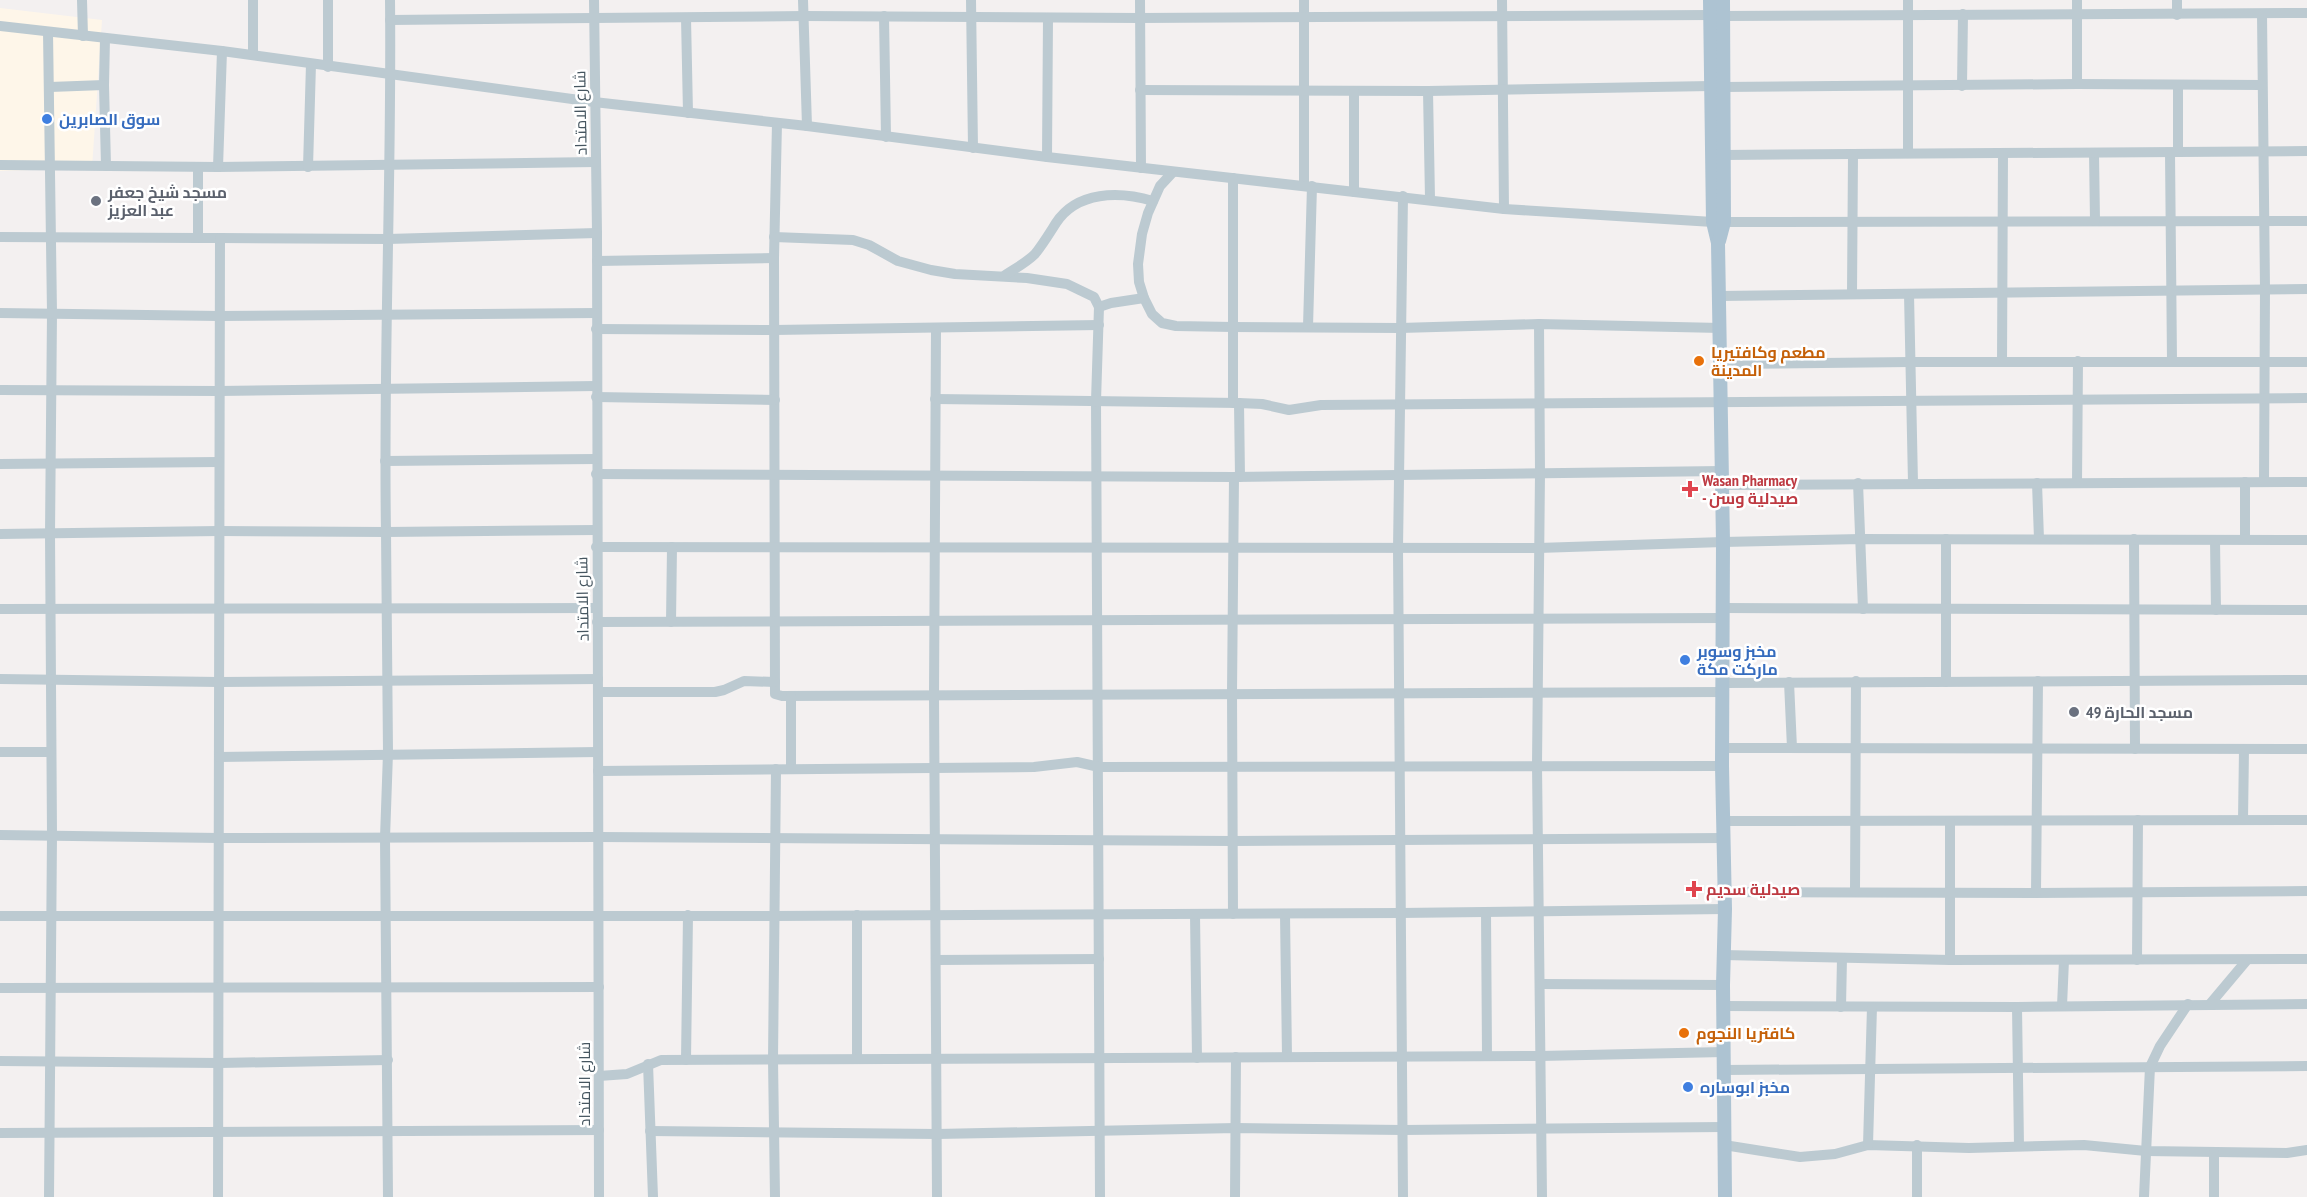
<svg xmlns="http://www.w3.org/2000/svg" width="2307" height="1197" font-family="'PT Sans Narrow',Cairo,sans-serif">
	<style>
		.commercial { fill: #fef6e9 }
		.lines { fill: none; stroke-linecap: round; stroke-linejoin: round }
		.minor { stroke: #bccad1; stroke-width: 10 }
		.major { stroke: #adc3d2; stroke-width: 14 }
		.shop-dot { fill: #3f7fe0; stroke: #fff; stroke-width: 2 }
		.worship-dot { fill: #6b7280; stroke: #fff; stroke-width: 2 }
		.food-dot { fill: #e8710a; stroke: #fff; stroke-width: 2 }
		.health-dot { fill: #e0444e; stroke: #fff; stroke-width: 2 }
		.labels { text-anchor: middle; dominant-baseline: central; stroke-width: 5; stroke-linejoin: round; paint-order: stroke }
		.street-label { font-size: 16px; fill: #465660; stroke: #fff }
		.shop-label { font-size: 16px; font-weight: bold; fill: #366cbe; stroke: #fff; text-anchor: start }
		.worship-label { font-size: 16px; font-weight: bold; fill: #5b616d; stroke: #fff; text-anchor: start }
		.food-label { font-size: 16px; font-weight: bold; fill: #c56008; stroke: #fff; text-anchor: start }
		.health-label { font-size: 16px; font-weight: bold; fill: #be3a42; stroke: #fff; text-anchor: start }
	</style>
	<rect width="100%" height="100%" fill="#f3f0f0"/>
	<path class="commercial" d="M0,8L102,20L92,168L0,171Z"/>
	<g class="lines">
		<g class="minor">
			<path d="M82,0L83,36"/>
			<path d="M253,0V55"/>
			<path d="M328,0V67"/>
			<path d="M390,0C392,177 383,355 386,532L596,530"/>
			<path d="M594,0L597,233L599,1197"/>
			<path d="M803,0L807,126"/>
			<path d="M971,0L973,148"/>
			<path d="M1140,0L1141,168"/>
			<path d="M1304,0V185"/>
			<path d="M1502,0L1504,209"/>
			<path d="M2262,14L2265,289L2264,482"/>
			<path d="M2177,15V0"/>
			<path d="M884,16L886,137"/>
			<path d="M1723,16L2307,13"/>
			<path d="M686,18L688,113"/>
			<path d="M390,20L804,16L1139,18L1710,15"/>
			<path d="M0,26L222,51L594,102L807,126L1047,157L1504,209L1713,222L2307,221"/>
			<path d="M48,32L52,313L50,534L52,835L49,1197"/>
			<path d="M2077,84V0"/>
			<path d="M104,85L105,38"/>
			<path d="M2178,85V152"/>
			<path d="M1962,86L1963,14"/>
			<path d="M50,87L104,85L106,166"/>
			<path d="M1723,87L2077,84L2262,85"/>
			<path d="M1140,90L1428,91L1711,86"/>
			<path d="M1354,91V192"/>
			<path d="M1428,91L1430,199"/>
			<path d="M777,123L774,258L775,694L782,696L1724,692"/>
			<path d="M1908,153V0"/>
			<path d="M2094,153L2095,221"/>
			<path d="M2170,153L2172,361"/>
			<path d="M1723,155L2307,151"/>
			<path d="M1047,157L1048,18"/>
			<path d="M0,165L218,167L596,162"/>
			<path d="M198,167V238H220L218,1197"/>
			<path d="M218,167L222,51"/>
			<path d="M308,167L311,64"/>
			<path d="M1173,172L1160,186L1148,213L1142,234L1138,264L1139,282L1144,298L1152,314L1162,323L1176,326L1233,327L1400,328L1539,324L1721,328"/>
			<path d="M1233,178V403"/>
			<path d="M0,237L198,238"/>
			<path d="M774,237L853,240L869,245L898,261L931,270L955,274L1027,278L1067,284L1094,297L1099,307L1096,401L1100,1197"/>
			<path d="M220,238L388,239L597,233"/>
			<path d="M597,261L774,258"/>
			<path d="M1004,276C1014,269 1026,263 1035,254C1043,244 1049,234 1056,223C1077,191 1119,191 1153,201"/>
			<path d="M1852,294L1853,154"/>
			<path d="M1909,294L1913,483"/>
			<path d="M1720,296L2307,289"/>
			<path d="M1099,307L1111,303L1144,298"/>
			<path d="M0,313L219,316L596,313"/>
			<path d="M1539,324L1540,473L1537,765L1542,1197"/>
			<path d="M1308,327L1312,186"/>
			<path d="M596,329L774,330L1099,325"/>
			<path d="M936,329L934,695L937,1197"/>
			<path d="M2002,362L2003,153"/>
			<path d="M1721,364L1910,362H2307"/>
			<path d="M0,390L219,391L596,386"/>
			<path d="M596,397L775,400"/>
			<path d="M935,399L1239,403L1262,404L1289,410L1321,405L2307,398"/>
			<path d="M1239,403L1240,477"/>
			<path d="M385,461L596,459"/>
			<path d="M0,464L219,462"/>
			<path d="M596,474L1234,477L1722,471"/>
			<path d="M2245,482V539"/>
			<path d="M1858,483L1863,609"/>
			<path d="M2037,483L2039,539"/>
			<path d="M2077,483L2078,361"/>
			<path d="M1722,485L2307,482"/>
			<path d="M0,534L219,531L386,532L388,753L385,838L388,1197"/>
			<path d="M1946,539V682"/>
			<path d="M2134,539L2135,749"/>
			<path d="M2215,540L2216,610"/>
			<path d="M596,547L1538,548L1723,542L1861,539L2307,540"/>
			<path d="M1723,608L2307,610"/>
			<path d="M0,609L597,608"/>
			<path d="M597,622L1723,618"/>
			<path d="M671,622L672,547"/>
			<path d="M0,679L219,682L598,679"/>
			<path d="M1789,682L1792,748"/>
			<path d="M1724,683L2307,680"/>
			<path d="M598,692H715L724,690L744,681L775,682"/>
			<path d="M1723,748L2307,749"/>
			<path d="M0,752H51"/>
			<path d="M219,757L598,752"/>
			<path d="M791,769V696"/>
			<path d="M598,771L1034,767L1077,762L1099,767L1722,766"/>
			<path d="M2243,820L2244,749"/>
			<path d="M1723,821L2307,820"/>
			<path d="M1950,821V960"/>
			<path d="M0,835L219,838L599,837L1233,841L1724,838"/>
			<path d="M1724,892L2036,893L2307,891"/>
			<path d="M1855,892L1856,681"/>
			<path d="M2036,893L2038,681"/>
			<path d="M1486,912L1487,1056"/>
			<path d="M1195,914L1197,1058"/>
			<path d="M1233,914L1232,693L1234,477"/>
			<path d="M1285,914L1287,1057"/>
			<path d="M0,916H774L1400,913L1725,909"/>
			<path d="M1723,955L1950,960L2307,959"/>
			<path d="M936,960L1099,959"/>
			<path d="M2137,960L2138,820"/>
			<path d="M1541,984L1723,985"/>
			<path d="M0,988L599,987"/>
			<path d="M2210,1004L2247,960"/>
			<path d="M1723,1006L2017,1007L2307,1004"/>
			<path d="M2062,1006L2064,960"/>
			<path d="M1841,1007L1842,958"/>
			<path d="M2017,1007L2019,1146"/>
			<path d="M857,1059V915"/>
			<path d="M686,1060L688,915"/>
			<path d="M0,1061L220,1063L388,1060"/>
			<path d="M648,1064L653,1197"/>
			<path d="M1724,1070L2307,1066"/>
			<path d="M599,1076L627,1074L661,1060L1540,1056L1724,1052"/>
			<path d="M650,1131L937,1134L1236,1128L1403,1130L1724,1127"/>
			<path d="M0,1133L599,1130"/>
			<path d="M1724,1145L1800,1157L1835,1154L1868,1145L1969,1148L2084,1145L2146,1151L2287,1153L2307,1150"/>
			<path d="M1868,1145L1872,1007"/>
			<path d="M775,1197L773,1060L776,769"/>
			<path d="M1235,1197L1236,1057"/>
			<path d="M1403,1197L1398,549L1403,196"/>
			<path d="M1917,1197V1145"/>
			<path d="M2144,1197L2150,1067L2160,1046L2188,1004"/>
			<path d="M2214,1197V1152"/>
		</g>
		<g class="major">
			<path d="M1710,0L1713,222L1718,243L1723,542L1722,766L1725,909L1723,985L1725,1197"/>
			<path d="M1719,241L1724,222L1723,0"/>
		</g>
	</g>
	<g class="shop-dot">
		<circle cx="47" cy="119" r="6"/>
		<circle cx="1685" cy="660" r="6"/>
		<circle cx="1688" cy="1087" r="6"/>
	</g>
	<g class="worship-dot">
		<circle cx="96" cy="201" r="6"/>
		<circle cx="2074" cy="712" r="6"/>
	</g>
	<g class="food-dot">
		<circle cx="1699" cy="361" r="6"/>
		<circle cx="1684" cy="1033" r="6"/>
	</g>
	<g class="health-dot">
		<path d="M1687 480h6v6h6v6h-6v6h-6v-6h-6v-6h6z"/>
		<path d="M1691 880h6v6h6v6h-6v6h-6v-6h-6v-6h6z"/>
	</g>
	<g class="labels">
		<g class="street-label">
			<text transform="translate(580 113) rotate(-91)">شارع الامتداد</text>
			<text transform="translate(582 599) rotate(-91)">شارع الامتداد</text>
			<text transform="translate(584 1084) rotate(-90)">شارع الامتداد</text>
		</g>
		<g class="shop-label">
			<text x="59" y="119">سوق الصابرين</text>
			<text x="1697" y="651">مخبز وسوبر<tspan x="1697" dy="18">ماركت مكة</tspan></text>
			<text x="1700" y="1087">مخبز ابوساره</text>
		</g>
		<g class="worship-label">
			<text x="108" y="192">مسجد شيخ جعفر<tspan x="108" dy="18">عبد العزيز</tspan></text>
			<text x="2086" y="712">مسجد الحارة 49</text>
		</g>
		<g class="food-label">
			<text x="1711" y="352">مطعم وكافتيريا<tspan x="1711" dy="18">المدينة</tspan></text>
			<text x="1696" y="1033">كافتريا النجوم</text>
		</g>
		<g class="health-label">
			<text x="1702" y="480">Wasan Pharmacy<tspan x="1702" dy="18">- صيدلية وسن</tspan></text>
			<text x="1706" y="889">صيدلية سديم</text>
		</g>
	</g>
</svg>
